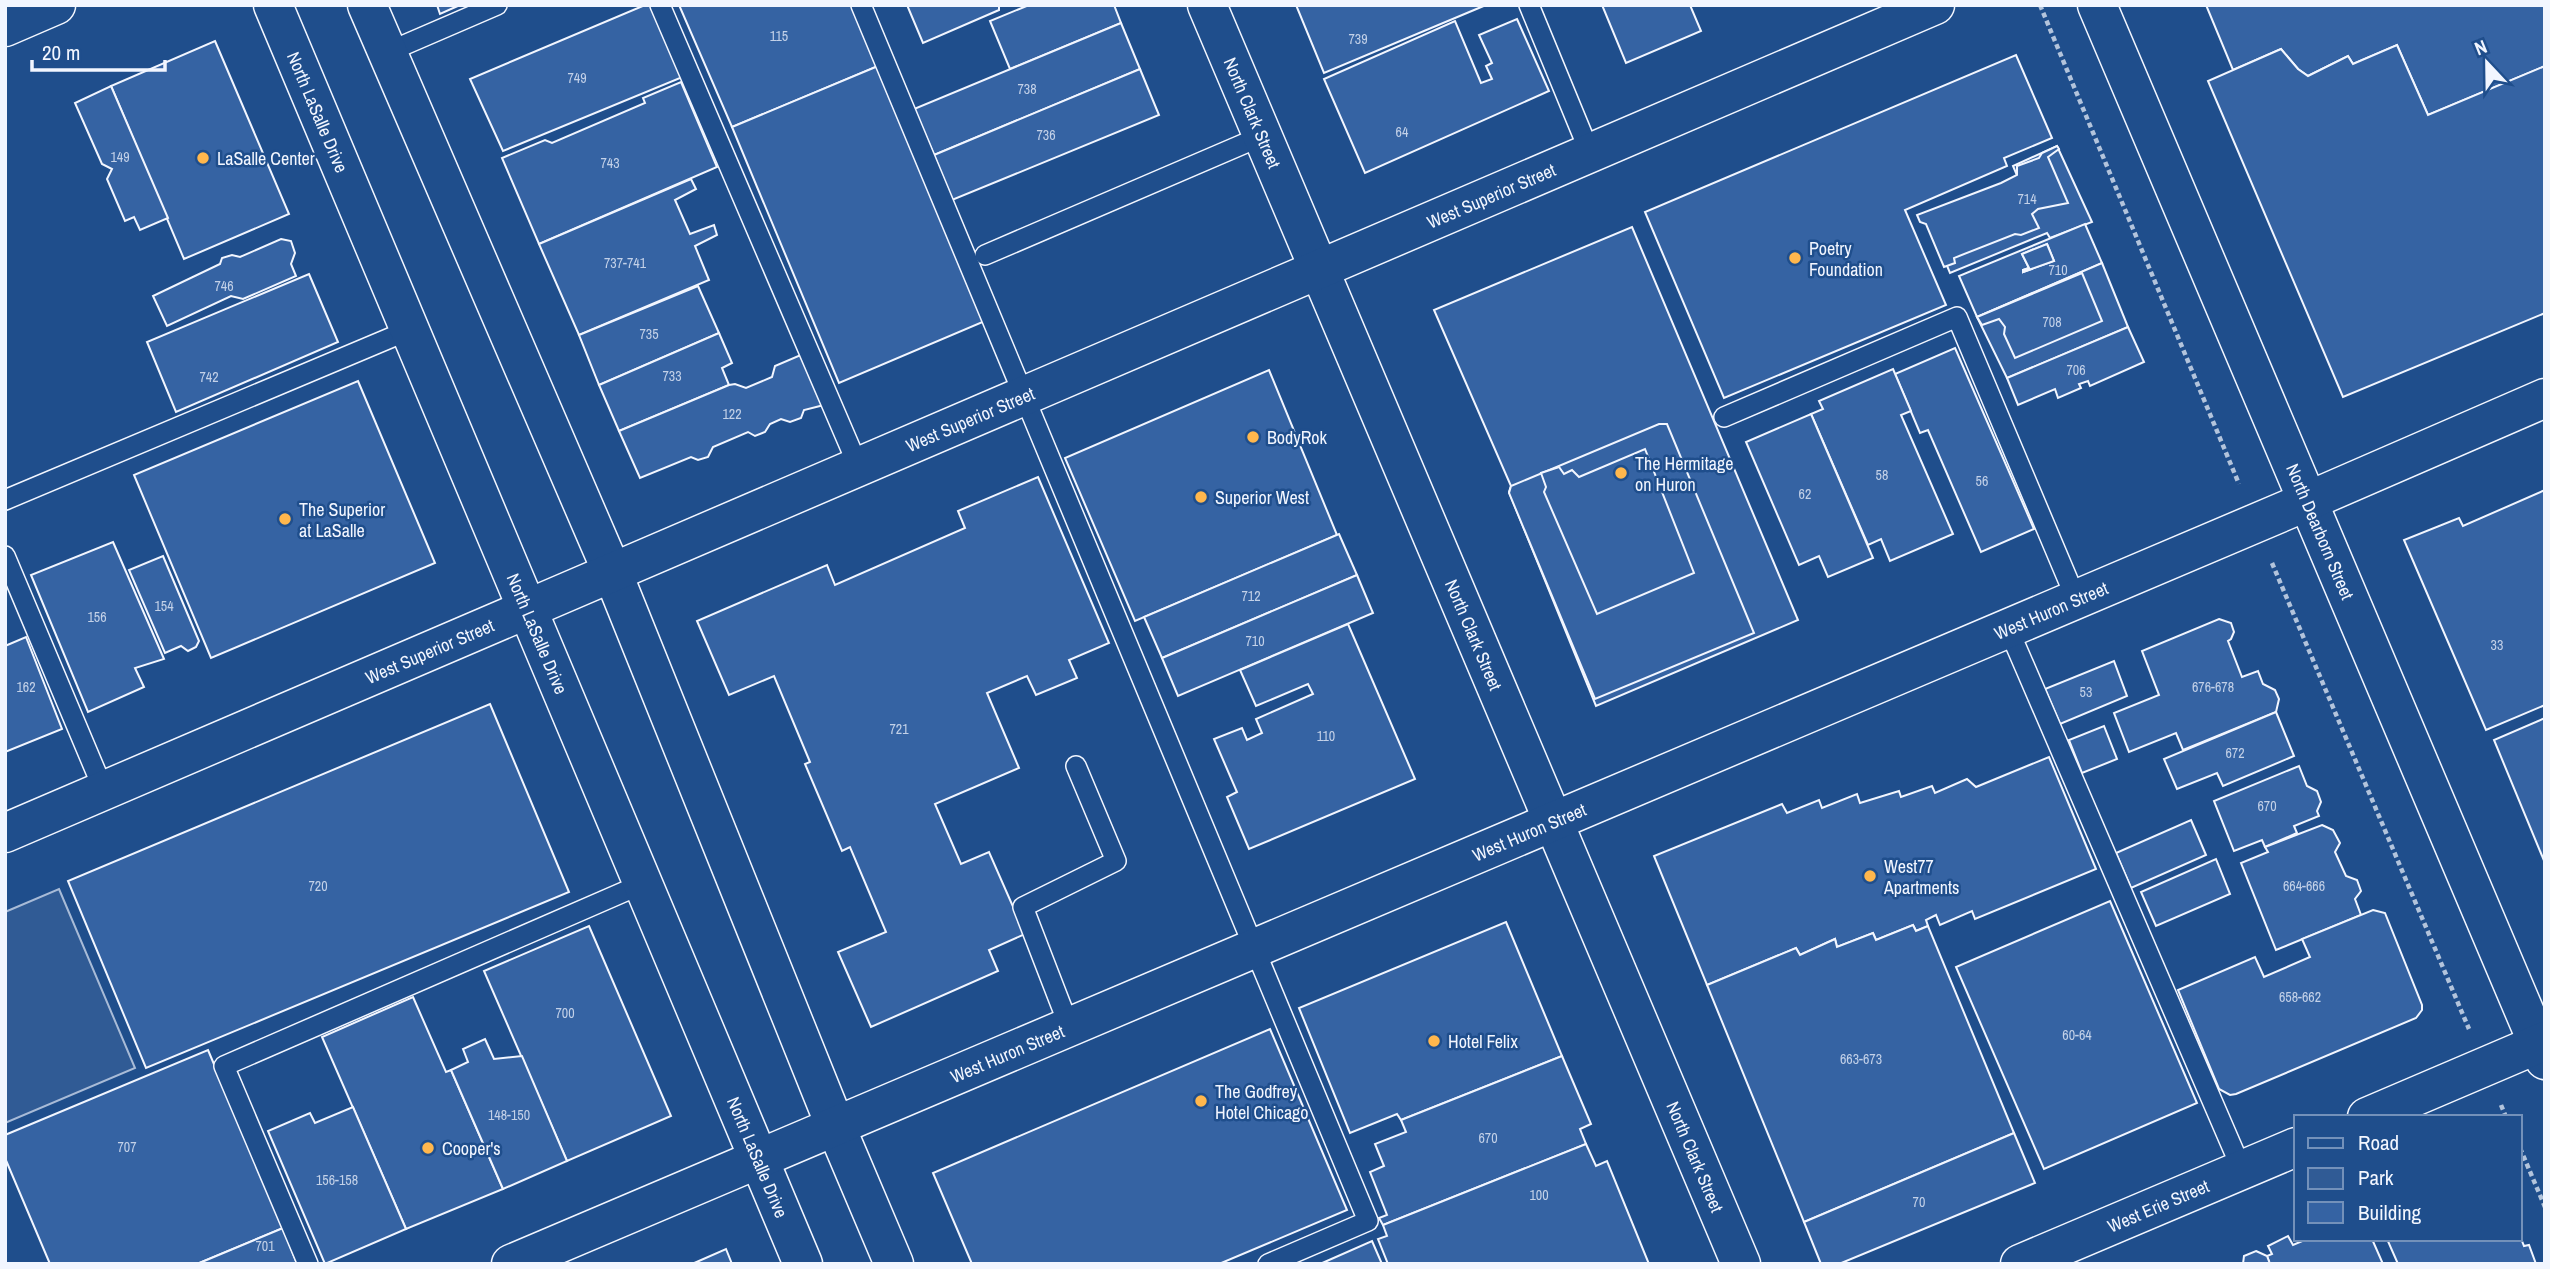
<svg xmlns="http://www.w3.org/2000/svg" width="2550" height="1269" font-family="'Archivo Narrow',sans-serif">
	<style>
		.green { fill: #305b95; stroke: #a8bbd7; stroke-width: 2 }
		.building { fill: #3563a3; stroke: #f2f6ff; stroke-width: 2; fill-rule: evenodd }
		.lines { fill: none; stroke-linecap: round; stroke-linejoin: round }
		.lane-casing { stroke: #f2f6ff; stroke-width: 22 }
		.secondary-casing { stroke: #f2f6ff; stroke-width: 41 }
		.path { stroke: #b3c4dc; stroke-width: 4.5; stroke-dasharray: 5 3.5; stroke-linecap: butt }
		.lane { stroke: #1f4e8c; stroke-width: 19 }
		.secondary { stroke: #1f4e8c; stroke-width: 38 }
		.poi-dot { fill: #ffb74d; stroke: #1f4e8c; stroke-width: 2.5 }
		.labels { text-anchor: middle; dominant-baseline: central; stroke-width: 5; stroke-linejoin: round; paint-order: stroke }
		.number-label { font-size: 14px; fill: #c3d1e8 }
		.street-label { font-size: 18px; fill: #f2f6ff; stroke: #1f4e8c }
		.poi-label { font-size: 18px; fill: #f2f6ff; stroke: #1f4e8c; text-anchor: start }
	</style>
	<rect width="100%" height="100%" fill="#1f4e8c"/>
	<path class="green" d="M59,889L135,1068L5,1123V912Z"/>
	<g class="building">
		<path d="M437,5H460L440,14Z"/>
		<path d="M645,5H654L685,76L503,151L470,79Z"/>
		<path d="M679,5H852L878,66L732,127Z"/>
		<path d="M907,5H999V10L923,43Z"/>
		<path d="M1029,5H1114L1121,23L1010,69L990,21Z"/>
		<path d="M1296,5H1486L1324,73Z"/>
		<path d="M1602,5H1690L1701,31L1626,63Z"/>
		<path d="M2206,5H2545V66L2428,115L2397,45L2353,64L2348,56L2308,76L2298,69L2281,49L2233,70Z"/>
		<path d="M1517,19L1549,91L1365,173L1324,79L1455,21L1481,83L1492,79L1486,66L1492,63L1479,35Z"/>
		<path d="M1121,23L1140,69L934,155L914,109Z"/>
		<path d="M215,41L289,214L184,259L111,86Z"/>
		<path d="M2397,45L2428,115L2545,66V313L2343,397L2208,81L2281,49L2298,69L2308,76L2348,56L2353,64Z"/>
		<path d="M2016,55L2052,138L2004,158L2007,166L1905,210L1946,305L1724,398L1645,212Z"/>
		<path d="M878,66L985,321L839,383L732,127Z"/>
		<path d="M1140,69L1159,115L952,200L934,155Z"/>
		<path d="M681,82L717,167L539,244L502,158L545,140L552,143L645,103L643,98Z"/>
		<path d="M111,86L168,218L140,230L134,217L125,221L107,179L112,169L102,164L75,103Z"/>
		<path d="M2057,146L2092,222L2050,238L2047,233L1950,273L1927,218L2019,180L2013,166Z"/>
		<path d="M2057,146L2059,149L2048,157L2068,203L2038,209L2032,214L2039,228L2021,235L2015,234L1954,258L1955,263L1944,267L1926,224L1920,222L1917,215L2001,183L2017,175V166L2039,158L2042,153Z"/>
		<path d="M691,179L696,189L675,200L690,234L714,225L717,235L695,246L709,280L579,335L539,244Z"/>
		<path d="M2085,224L2102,263L1977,317L1959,276ZM2047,244L2054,261L2023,272V270L2029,268L2022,254Z"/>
		<path d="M1632,227L1798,620L1596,706L1509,492L1511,486L1434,310Z"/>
		<path d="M281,239L291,241L295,253L291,264L296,276L243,299L231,296L167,326L153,296L220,264L222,258L232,255L240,257Z"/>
		<path d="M2047,244L2054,261L2023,272V270L2029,268L2022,254Z"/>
		<path d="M2102,263L2128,327L2007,378L1977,317Z"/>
		<path d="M2082,273L2102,321L2015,358L2004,334L2005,327L1999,319L1982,325L1977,317Z"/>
		<path d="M309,274L338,342L176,412L147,342Z"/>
		<path d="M698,286L719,333L599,385L579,335Z"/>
		<path d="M2128,327L2144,362L2090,386L2088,381L2079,384L2081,388L2058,398L2055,389L2018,405L2007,378Z"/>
		<path d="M719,333L732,363L722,368L729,385L619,431L599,385Z"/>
		<path d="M1955,348L2034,529L1981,552L1928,430L1920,433L1895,374Z"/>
		<path d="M803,354L824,405L804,410L801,418L790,422L781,419L770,424L765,432L755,436L748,432L713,447L708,457L698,460L691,457L640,478L619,431L729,385L735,384L746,388L772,377L775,366Z"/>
		<path d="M1893,369L1911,411L1901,415L1953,534L1890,561L1881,539L1868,545L1811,414L1823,409L1819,401Z"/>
		<path d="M1269,370L1337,535L1135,621L1065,458Z"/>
		<path d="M358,381L435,563L211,658L134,475Z"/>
		<path d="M1811,414L1873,558L1828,577L1819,556L1799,565L1746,442Z"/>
		<path d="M1659,424H1667L1754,633L1595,699L1509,493L1511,486Z"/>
		<path d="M1645,449L1694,573L1597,614L1544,492L1546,487L1541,473L1559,467L1564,474L1572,470L1579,477Z"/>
		<path d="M1038,477L1109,643L1069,660L1077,678L1036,695L1027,676L987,693L1019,768L935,804L961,864L989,852L1025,934L989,950L998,971L871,1027L838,952L886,932L850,847L842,851L805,764L810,762L774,676L729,695L697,621L827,565L835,585L965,528L958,511Z"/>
		<path d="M2545,490V705L2486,730L2404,540L2459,518L2463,526Z"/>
		<path d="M1339,534L1357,575L1162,658L1144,617Z"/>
		<path d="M113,542L164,659L135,668L144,687L88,712L31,575Z"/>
		<path d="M163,556L199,641L196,647L188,651L181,646L165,653L129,570Z"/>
		<path d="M1357,575L1373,613L1178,696L1162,658Z"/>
		<path d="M2219,619L2231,623L2234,632L2231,639L2228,641L2242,677L2258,671L2263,684L2275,690L2279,699L2276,712L2183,750L2176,733L2129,752L2114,713L2159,695L2142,651Z"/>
		<path d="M1348,624L1415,779L1249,849L1227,797L1237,792L1214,739L1242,728L1247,740L1262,733L1256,719L1313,694L1308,684L1256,706L1240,670Z"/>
		<path d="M26,637L62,729L5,752V646Z"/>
		<path d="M2114,661L2127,696L2060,724L2045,689Z"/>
		<path d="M490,704L569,892L146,1068L68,881Z"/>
		<path d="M2276,712L2294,756L2223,786L2217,773L2177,789L2164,759Z"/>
		<path d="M2545,718V863L2494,740Z"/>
		<path d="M2104,726L2117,759L2082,773L2069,740Z"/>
		<path d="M2049,757L2096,869L1975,919L1972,911L1940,925L1936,915L1926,920L1928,926L1916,931L1913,925L1876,940L1873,933L1837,947L1835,939L1800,955L1796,948L1707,985L1654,856L1782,804L1787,813L1819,800L1822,808L1857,794L1860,803L1899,791L1901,797L1932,786L1935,793L1967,779L1976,787Z"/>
		<path d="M2299,766L2307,786L2317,791L2321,802L2317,811L2319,816L2294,826L2297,833L2265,847L2262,840L2234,851L2214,801Z"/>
		<path d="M2191,820L2206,855L2131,888L2116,853Z"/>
		<path d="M2322,825L2333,830L2340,843L2335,852L2346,876L2357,880L2361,891L2355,899L2361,915L2276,950L2241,863L2268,852L2265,847Z"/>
		<path d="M2216,859L2230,894L2156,926L2141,892Z"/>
		<path d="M2110,901L2197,1103L2044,1169L1956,967Z"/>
		<path d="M2373,910L2385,913L2422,1005V1010L2416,1018L2236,1094L2230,1095L2219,1089L2178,990L2255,957L2264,977L2310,957L2302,939Z"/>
		<path d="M1506,922L1562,1056L1401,1120L1397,1114L1350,1133L1299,1008Z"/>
		<path d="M1913,925L1916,931L1928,926L2014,1133L1804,1222L1707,985L1796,948L1800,955L1835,939L1837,947L1873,933L1876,940Z"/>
		<path d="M589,926L671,1116L567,1161L484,971Z"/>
		<path d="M413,997L446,1072L451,1070L503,1189L406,1229L322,1037Z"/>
		<path d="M1270,1029L1347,1210L1219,1264H972L933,1173Z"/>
		<path d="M485,1039L494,1059L522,1056L567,1161L503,1189L451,1070L468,1062L463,1049Z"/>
		<path d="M208,1050L283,1228L197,1264H50L5,1158V1135Z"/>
		<path d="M1562,1056L1591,1124L1580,1129L1586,1144L1383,1225L1379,1218L1387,1215L1370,1172L1384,1166L1375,1144L1406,1132L1401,1120Z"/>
		<path d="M353,1107L406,1229L325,1264L268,1131L310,1113L315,1123Z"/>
		<path d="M2014,1133L2035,1183L1839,1264H1821L1804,1222Z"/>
		<path d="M1586,1144L1596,1166L1607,1161L1649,1264H1388L1378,1239L1387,1236L1383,1225Z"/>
		<path d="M283,1228L297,1264H197Z"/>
		<path d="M2288,1236L2293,1245L2307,1239H2372L2383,1264H2270L2267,1256L2272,1254L2268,1246Z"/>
		<path d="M2520,1236L2524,1246L2529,1245L2536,1264H2398L2387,1239H2520Z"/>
		<path d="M1372,1241L1382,1264H1320Z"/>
		<path d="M726,1249L732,1264H692Z"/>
		<path d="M2256,1251L2267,1256L2270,1264H2243L2244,1256Z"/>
	</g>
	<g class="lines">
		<defs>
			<g id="lane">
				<path d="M660,5L859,468"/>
				<path d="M861,5L1368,1221L1268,1264"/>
				<path d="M1529,5L1590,153"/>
				<path d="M388,52L497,5"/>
				<path d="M985,255L1262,136"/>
				<path d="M1724,417L1957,317L2076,599"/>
				<path d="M5,500L409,330"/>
				<path d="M5,556L104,791"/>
				<path d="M2008,628L2242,1170"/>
				<path d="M1069,1026L1023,907L1116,861L1076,766"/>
				<path d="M308,1264L224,1066L642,884"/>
			</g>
			<g id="secondary">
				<path id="s1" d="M273,5L803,1264"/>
				<path d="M367,5L613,574L835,1125L894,1264"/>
				<path id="s2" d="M1207,5L1741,1264"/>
				<path id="s3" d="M2097,5L2545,1060"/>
				<path d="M5,27L56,5"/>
				<path id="s4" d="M5,833L1935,5"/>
				<path d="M2367,1117L2545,1041"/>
				<path id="s5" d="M511,1264L2308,501L2545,398"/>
				<path id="s6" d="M2020,1264L2296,1147"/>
			</g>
		</defs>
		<use href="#lane" class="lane-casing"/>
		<use href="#secondary" class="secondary-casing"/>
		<g class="path">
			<path d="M2040,5L2239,484"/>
			<path d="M2272,563L2469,1029"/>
			<path d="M2501,1105L2506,1117"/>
			<path d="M2520,1148L2545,1207"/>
		</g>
		<use href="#lane" class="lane"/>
		<use href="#secondary" class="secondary"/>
	</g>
	<g class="poi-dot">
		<circle cx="203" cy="158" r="7"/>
		<circle cx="1795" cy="258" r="7"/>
		<circle cx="1253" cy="437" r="7"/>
		<circle cx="1621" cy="473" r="7"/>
		<circle cx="1201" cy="497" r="7"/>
		<circle cx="285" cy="519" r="7"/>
		<circle cx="1870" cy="876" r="7"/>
		<circle cx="1434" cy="1041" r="7"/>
		<circle cx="1201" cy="1101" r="7"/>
		<circle cx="428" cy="1148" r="7"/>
	</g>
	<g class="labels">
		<g class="number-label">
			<text x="779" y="36">115</text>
			<text x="1358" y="39">739</text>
			<text x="577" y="78">749</text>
			<text x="1027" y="89">738</text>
			<text x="1402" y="132">64</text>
			<text x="1046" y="135">736</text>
			<text x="120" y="157">149</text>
			<text x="610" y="163">743</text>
			<text x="2027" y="199">714</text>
			<text x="625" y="263">737-741</text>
			<text x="2058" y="270">710</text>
			<text x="224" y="286">746</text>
			<text x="2052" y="322">708</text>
			<text x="649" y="334">735</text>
			<text x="2076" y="370">706</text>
			<text x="672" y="376">733</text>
			<text x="209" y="377">742</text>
			<text x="732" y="414">122</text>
			<text x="1882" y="475">58</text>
			<text x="1982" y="481">56</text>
			<text x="1805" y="494">62</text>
			<text x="1251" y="596">712</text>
			<text x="164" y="606">154</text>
			<text x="97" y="617">156</text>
			<text x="1255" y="641">710</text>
			<text x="2497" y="645">33</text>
			<text x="26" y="687">162</text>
			<text x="2213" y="687">676-678</text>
			<text x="2086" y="692">53</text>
			<text x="899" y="729">721</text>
			<text x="1326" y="736">110</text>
			<text x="2235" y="753">672</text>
			<text x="2267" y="806">670</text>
			<text x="318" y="886">720</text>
			<text x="2304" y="886">664-666</text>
			<text x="2300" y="997">658-662</text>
			<text x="565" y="1013">700</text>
			<text x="2077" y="1035">60-64</text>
			<text x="1861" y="1059">663-673</text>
			<text x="509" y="1115">148-150</text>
			<text x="1488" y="1138">670</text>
			<text x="127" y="1147">707</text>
			<text x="337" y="1180">156-158</text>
			<text x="1539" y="1195">100</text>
			<text x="1919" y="1202">70</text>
			<text x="265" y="1246">701</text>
		</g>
		<g class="street-label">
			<text stroke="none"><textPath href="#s1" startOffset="116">North LaSalle Drive</textPath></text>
			<text stroke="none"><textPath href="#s2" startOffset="117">North Clark Street</textPath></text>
			<text stroke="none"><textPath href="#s4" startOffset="1617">West Superior Street</textPath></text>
			<text stroke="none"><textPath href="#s4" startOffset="1050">West Superior Street</textPath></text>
			<text stroke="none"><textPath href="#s3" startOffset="572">North Dearborn Street</textPath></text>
			<text stroke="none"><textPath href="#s5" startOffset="1673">West Huron Street</textPath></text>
			<text stroke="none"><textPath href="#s1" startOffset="682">North LaSalle Drive</textPath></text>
			<text stroke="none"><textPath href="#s2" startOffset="684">North Clark Street</textPath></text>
			<text stroke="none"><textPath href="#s4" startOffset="462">West Superior Street</textPath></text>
			<text stroke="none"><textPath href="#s5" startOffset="1106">West Huron Street</textPath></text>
			<text stroke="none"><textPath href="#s5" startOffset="539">West Huron Street</textPath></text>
			<text stroke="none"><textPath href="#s2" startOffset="1251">North Clark Street</textPath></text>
			<text stroke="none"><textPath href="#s1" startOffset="1250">North LaSalle Drive</textPath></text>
			<text stroke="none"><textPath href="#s6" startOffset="150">West Erie Street</textPath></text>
		</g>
		<g class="poi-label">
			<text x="217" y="158">LaSalle Center</text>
			<text x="1809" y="248">Poetry<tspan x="1809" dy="21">Foundation</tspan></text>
			<text x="1267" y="437">BodyRok</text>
			<text x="1635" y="463">The Hermitage<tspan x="1635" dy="21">on Huron</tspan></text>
			<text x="1215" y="497">Superior West</text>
			<text x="299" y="509">The Superior<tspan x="299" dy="21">at LaSalle</tspan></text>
			<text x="1884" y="866">West77<tspan x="1884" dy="21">Apartments</tspan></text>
			<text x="1448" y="1041">Hotel Felix</text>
			<text x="1215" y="1091">The Godfrey<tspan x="1215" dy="21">Hotel Chicago</tspan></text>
			<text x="442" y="1148">Cooper's</text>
		</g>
	</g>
	<rect width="2550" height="1269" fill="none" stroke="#f2f6ff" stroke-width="14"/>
	<rect x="2294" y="1115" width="228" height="126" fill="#1f4e8c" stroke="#7391ba" stroke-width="2"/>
	<rect x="2308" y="1138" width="35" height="10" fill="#1f4e8c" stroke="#7391ba" stroke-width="2"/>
	<text x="2358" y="1150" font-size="21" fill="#f2f6ff">Road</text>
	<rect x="2308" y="1168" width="35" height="21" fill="#305b95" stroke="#7391ba" stroke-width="2"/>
	<text x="2358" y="1185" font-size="21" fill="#f2f6ff">Park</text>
	<rect x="2308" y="1202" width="35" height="21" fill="#3563a3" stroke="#7391ba" stroke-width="2"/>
	<text x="2358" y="1220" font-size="21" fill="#f2f6ff">Building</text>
	<g transform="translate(2487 63) rotate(338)" stroke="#1f4e8c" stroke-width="5" paint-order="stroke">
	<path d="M0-5L12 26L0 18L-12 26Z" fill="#f2f6ff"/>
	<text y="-10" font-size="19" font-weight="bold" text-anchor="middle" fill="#f2f6ff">N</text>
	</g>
	<path d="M32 60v10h133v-10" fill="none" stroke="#f2f6ff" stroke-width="3.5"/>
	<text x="42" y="60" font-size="21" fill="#f2f6ff" stroke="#1f4e8c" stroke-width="5" paint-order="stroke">20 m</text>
</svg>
